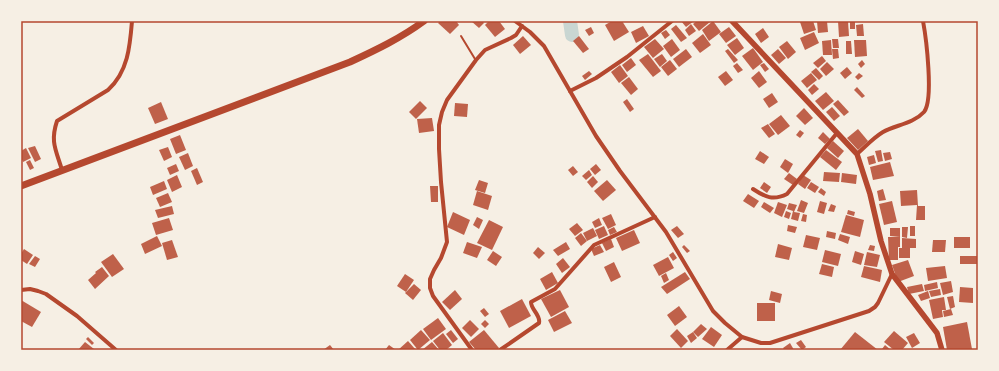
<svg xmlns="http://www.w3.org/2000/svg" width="999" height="371" font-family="'DejaVu Sans',sans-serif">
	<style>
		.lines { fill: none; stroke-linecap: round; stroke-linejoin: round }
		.river { stroke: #c9d6d2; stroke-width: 14 }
		.building { fill: #bf614a }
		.service { stroke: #b5482f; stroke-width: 2 }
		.minor { stroke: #b5482f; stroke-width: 4 }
		.tertiary { stroke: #b5482f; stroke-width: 5.5 }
		.trunk { stroke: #b5482f; stroke-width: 7 }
		.neatline { fill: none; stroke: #b5482f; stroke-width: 1.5 }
	</style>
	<rect width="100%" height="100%" fill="#f6efe4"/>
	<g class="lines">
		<path class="river" d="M570,21L572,35"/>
	</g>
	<g class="building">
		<path d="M440,21H456L459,25L450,34L438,23Z"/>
		<path d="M471,21H482L484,23L479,28Z"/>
		<path d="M489,21H499L505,29L495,37L485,25Z"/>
		<path d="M612,21H622L629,32L614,41L605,25Z"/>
		<path d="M681,21H694L686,27Z"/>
		<path d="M697,21H709L710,22L699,31L693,24Z"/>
		<path d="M713,21L721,32L709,41L702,30Z"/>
		<path d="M804,21H813L816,30L804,34L800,22Z"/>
		<path d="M817,21H827L828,32L818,33Z"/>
		<path d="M838,21H848L849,36L839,37Z"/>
		<rect x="850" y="21" width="5" height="8"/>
		<path d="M691,24L696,31L689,36L685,30Z"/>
		<path d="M863,24L864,36H857L856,25Z"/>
		<path d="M676,25L687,38L681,42L671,29Z"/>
		<path d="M643,26L649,36L636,43L631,32Z"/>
		<path d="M591,27L594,33L589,36L585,30Z"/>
		<path d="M729,27L736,36L726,43L719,34Z"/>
		<path d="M763,28L769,37L761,43L755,34Z"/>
		<path d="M666,30L670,35L665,39L661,33Z"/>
		<path d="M814,32L819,43L805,50L800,38Z"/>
		<path d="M703,34L711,45L700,53L692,43Z"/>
		<path d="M523,36L531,45L520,54L513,45Z"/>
		<path d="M579,36L589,49L583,53L573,41Z"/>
		<path d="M737,38L744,48L735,55L727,45Z"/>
		<path d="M655,39L664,49L653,58L644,47Z"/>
		<path d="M672,39L680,50L671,57L663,46Z"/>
		<path d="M832,39H838L839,48H833Z"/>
		<path d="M831,40L832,55H823L822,41Z"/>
		<path d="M854,40H866L867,56L855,57Z"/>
		<path d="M787,41L796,52L788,59L779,47Z"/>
		<path d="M846,41H851L852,54H846Z"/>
		<path d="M753,48L763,62L753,70L742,56Z"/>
		<path d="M686,49L692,57L679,67L673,59Z"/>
		<path d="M728,49L738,60L734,63L725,51Z"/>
		<path d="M778,49L786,58L779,64L771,55Z"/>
		<path d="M832,49H838L839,58L833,59Z"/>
		<path d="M648,54L661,71L653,77L639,60Z"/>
		<path d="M662,54L667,61L660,67L654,59Z"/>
		<path d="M822,56L826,61L818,68L813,63Z"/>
		<path d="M631,58L636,65L627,72L622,65Z"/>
		<path d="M670,60L677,69L668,76L661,67Z"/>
		<path d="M862,60L865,64L861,68L858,64Z"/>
		<path d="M827,62L834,69L826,76L820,69Z"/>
		<path d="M737,63L743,70L738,73L733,66Z"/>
		<path d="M764,63L769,69L765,72L760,65Z"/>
		<path d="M620,65L628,76L619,83L611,72Z"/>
		<path d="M847,67L852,73L845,79L840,73Z"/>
		<path d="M816,68L823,76L819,80L811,72Z"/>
		<path d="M589,71L592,74L585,80L582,76Z"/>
		<path d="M726,71L733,80L725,86L718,77Z"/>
		<path d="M759,71L767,82L759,88L751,78Z"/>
		<path d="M811,73L817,80L807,88L801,81Z"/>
		<path d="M859,73L863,76L858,80L855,77Z"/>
		<path d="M629,77L638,89L631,95L621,83Z"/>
		<path d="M814,84L819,89L812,95L808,90Z"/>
		<path d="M857,87L865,96L862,98L854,90Z"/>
		<path d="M826,92L834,101L823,110L815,101Z"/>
		<path d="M772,93L778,102L769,108L763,99Z"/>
		<path d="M627,99L634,109L630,112L623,102Z"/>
		<path d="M838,100L849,112L844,116L833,104Z"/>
		<path d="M420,101L427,108L416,119L409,112Z"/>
		<path d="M161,102L168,119L155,124L148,108Z"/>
		<path d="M455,103L468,104L467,117L454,116Z"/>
		<path d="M832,107L840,116L834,121L826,112Z"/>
		<path d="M804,108L813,118L805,125L796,116Z"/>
		<path d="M781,115L790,126L778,135L769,124Z"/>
		<path d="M432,118L434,131L419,133L417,119Z"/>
		<path d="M768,124L775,134L769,138L761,128Z"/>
		<path d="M858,129L868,141L858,150L847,138Z"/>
		<path d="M800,130L804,133L800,138L796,135Z"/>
		<path d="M823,132L830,139L825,144L818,138Z"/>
		<path d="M180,135L186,150L176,154L170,139Z"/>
		<path d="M833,141L844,151L838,158L827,148Z"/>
		<path d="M35,146L41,159L35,162L28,148Z"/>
		<path d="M168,147L172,157L164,161L159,150Z"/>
		<path d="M26,148L31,158L23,162L21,157V151Z"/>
		<path d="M826,150L842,162L836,170L820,157Z"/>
		<path d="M881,150L883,161L878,162L875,151Z"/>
		<path d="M760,151L769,157L764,164L755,159Z"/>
		<path d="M890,152L892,159L885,161L883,153Z"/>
		<path d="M188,153L193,166L185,170L179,157Z"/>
		<path d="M874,155L876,163L869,165L867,157Z"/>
		<path d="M785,159L793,164L788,173L780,167Z"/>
		<path d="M30,160L34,168L30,170L26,162Z"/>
		<path d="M890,162L894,176L873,180L870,167Z"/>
		<path d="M176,164L179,171L170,175L167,168Z"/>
		<path d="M596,164L601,170L595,175L590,169Z"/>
		<path d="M573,166L578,172L573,176L568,170Z"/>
		<path d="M197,168L203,182L197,185L191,171Z"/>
		<path d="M589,170L592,175L586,180L582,176Z"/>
		<path d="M824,172L840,173L839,182L823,181Z"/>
		<path d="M789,173L797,179L793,185L784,179Z"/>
		<path d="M842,173L857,175L856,184L841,182Z"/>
		<path d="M177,175L182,187L172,192L167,180Z"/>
		<path d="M803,175L811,180L805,189L798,184Z"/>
		<path d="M593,176L598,182L592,188L587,182Z"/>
		<path d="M479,180L488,183L485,193L475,190Z"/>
		<path d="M607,180L616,190L603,201L594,191Z"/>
		<path d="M164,181L167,189L153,195L150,187Z"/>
		<path d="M764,182L771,187L767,193L760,188Z"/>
		<path d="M811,182L819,187L815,193L807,188Z"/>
		<path d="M430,186H438V202H431Z"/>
		<path d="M821,188L826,192L824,196L818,192Z"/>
		<path d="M883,189L886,200L879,201L877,191Z"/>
		<path d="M917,190L918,206H925V220H916L917,205L901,206L900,191Z"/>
		<path d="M477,191L492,196L488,210L473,205Z"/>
		<path d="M168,193L172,202L160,207L156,198Z"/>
		<path d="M748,194L759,201L754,208L743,201Z"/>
		<path d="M801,200L808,203L804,213L797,211Z"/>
		<path d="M820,201L827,203L824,214L817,212Z"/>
		<path d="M892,201L897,222L884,225L879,204Z"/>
		<path d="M764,202L774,208L770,213L761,207Z"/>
		<path d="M778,202L787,205L782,217L774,213Z"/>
		<path d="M789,203L797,205L794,212L800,213L798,221L791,219L793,211L787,209Z"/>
		<path d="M831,204L836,206L834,212L828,211Z"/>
		<path d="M172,206L174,214L158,218L155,210Z"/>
		<path d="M848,210L855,212L854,216L847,214Z"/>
		<path d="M786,211L791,213L789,219L784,217Z"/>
		<path d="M453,212L470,220L464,235L447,227Z"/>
		<path d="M611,214L616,225L608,229L602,218Z"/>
		<path d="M803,214L807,215L806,222L801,221Z"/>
		<path d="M846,215L864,220L860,237L841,232Z"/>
		<path d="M477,217L483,220L479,229L473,225Z"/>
		<path d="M169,218L173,230L156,235L152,223Z"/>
		<path d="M599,218L602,225L595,228L592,222Z"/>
		<path d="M489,220L503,227L492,250L477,243Z"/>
		<path d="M577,223L583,230L575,236L569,229Z"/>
		<path d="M788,225L797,227L795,233L787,231Z"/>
		<path d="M604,226L608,235L599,239L595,230Z"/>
		<path d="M677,226L684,234L678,238L671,230Z"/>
		<rect x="910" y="226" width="5" height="10"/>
		<path d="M614,227L617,232L610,235L608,230Z"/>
		<path d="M902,227H908L907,238L902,237Z"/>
		<path d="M593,228L597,236L587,241L583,233Z"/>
		<path d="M890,228H900V237L890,236Z"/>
		<path d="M634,230L640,243L622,251L616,238Z"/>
		<path d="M827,231L836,233L835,239L826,237Z"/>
		<path d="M581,233L587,241L581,246L575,238Z"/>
		<path d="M840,234L850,237L848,244L838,240Z"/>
		<path d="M806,235L820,238L817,250L803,247Z"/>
		<path d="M157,236L162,246L145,254L141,244Z"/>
		<path d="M888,237H900V247H898V260H889Z"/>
		<rect x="954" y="237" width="16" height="11"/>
		<path d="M902,238L916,239V248H910V258H899V248H902Z"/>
		<path d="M611,239L614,247L606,251L602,243Z"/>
		<path d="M172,240L178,257L167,260L162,243Z"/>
		<path d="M933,240H946L945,252H932Z"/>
		<path d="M467,242L482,247L477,258L463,253Z"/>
		<path d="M566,242L570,249L558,256L553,250Z"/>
		<path d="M778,244L792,248L789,260L775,257Z"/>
		<path d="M600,245L604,252L594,256L591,249Z"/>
		<path d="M684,245L690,251L687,253L682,247Z"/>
		<path d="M870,245L875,246L874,251L868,250Z"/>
		<path d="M538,247L545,253L539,259L533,253Z"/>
		<path d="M24,249L33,255L27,264L21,260V254Z"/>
		<path d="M825,250L841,254L838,266L822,262Z"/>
		<path d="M493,251L502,257L496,266L487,260Z"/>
		<path d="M855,251L864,254L861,265L852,262Z"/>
		<path d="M673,252L677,258L673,261L669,255Z"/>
		<path d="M867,252L880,255L877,267L864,265Z"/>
		<path d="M113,254L124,269L112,277L101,262Z"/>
		<path d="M35,256L40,259L35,267L29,264Z"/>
		<rect x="960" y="256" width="18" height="8"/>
		<path d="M668,257L674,268L659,276L653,265Z"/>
		<path d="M563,258L570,267L562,273L556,264Z"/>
		<path d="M908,260L914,276L898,282L892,265Z"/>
		<path d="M614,262L621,277L611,282L604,267Z"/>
		<path d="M822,264L834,267L832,277L819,274Z"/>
		<path d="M864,266L882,270L880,282L861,277Z"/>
		<path d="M945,266L947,278L928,281L926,268Z"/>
		<path d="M102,267L109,276L95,289L88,280L96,273L95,272Z"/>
		<path d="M552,272L558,283L546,290L540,279Z"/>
		<path d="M685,272L690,279L667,294L661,287Z"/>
		<path d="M666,273L669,280L664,283L661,276Z"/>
		<path d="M405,274L414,280L406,292L397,286Z"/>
		<path d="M951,281L953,292L943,295L940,283Z"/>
		<path d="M937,282L938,288L925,291L924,285Z"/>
		<path d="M414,284L421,290L413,300L405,293Z"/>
		<path d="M922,284L924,291L909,294L907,287Z"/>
		<path d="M960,287L973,288V303L959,302Z"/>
		<path d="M940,289L941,295L931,297L929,291Z"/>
		<path d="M455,290L462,299L450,310L442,302Z"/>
		<path d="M560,290L569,307L551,317L541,299Z"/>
		<path d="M771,291L782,294L780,303L769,300Z"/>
		<path d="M928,291L930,298L921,301L918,295Z"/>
		<path d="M953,296L955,307L950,309L947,297Z"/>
		<path d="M944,297L946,310H942L943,317L933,319L929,300Z"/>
		<path d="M522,299L531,316L509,328L500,311Z"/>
		<path d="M21,300L41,312L32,327L21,321Z"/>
		<rect x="757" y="303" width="18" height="18"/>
		<path d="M679,306L687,317L675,326L667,315Z"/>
		<path d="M484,308L489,314L485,317L480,311Z"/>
		<path d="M951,309L953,315L944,317L943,311Z"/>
		<path d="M565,311L572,323L554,332L548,320Z"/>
		<path d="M438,318L446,329L431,340L423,329Z"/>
		<path d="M470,320L479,329L471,337L462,328Z"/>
		<path d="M485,320L489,324L485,328L481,324Z"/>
		<path d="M967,322L972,349L947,350L943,327Z"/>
		<path d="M701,324L707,329L698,337L693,332Z"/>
		<path d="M711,327L722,335L714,347L702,339Z"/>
		<path d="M677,329L688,341L681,348L670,336Z"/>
		<path d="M421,330L430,340L418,350L410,340Z"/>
		<path d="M451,330L458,339L453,343L446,334Z"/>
		<path d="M484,330L499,348L497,350H476L469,342Z"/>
		<path d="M894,331L908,343L902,350H894L884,342Z"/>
		<path d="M693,332L697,338L691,343L687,336Z"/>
		<path d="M855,332L878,350H840Z"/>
		<path d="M443,333L452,345L446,350H440L433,341Z"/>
		<path d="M914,333L920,343L912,348L906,337Z"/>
		<path d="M88,337L94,343L92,345L86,339Z"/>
		<path d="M801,340L806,347L802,350L796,343Z"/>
		<path d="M408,341L416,350H398Z"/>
		<path d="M85,342L94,349V350H78Z"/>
		<path d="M432,342L439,350H422Z"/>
		<path d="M790,343L794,350H784L783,348Z"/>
		<path d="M330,345L334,350H323Z"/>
		<path d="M389,345L396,350H385Z"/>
		<path d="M885,345L891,350H883L882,349Z"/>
	</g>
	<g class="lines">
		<path class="service" d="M461,36L475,59"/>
		<g class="minor">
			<path d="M515,21L530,32L544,46L596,136L620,171L666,232L713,311L725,323L742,337L761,343H770L869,311L875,307L878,303L892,274"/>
			<path d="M570,91L596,78L627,57L672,21"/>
			<path d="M857,154C865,147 873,138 883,132C895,125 913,124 924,112C934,100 926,37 923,21"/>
			<path d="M62,170C56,150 50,142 57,121L108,90C128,72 130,46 132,21"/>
			<path d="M753,189C765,197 773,201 787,194L837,133"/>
			<path d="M21,290L30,289L38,291L46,294L77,316L116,350"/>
			<path d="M472,350L433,296L430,288V279L434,270L441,258L447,242L441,182L439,149V125L442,112L447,100L476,60L485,50L511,38L516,35L522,26"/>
			<path d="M500,350L539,323C541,315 531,310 531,302L555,289L594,245L655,217"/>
			<path d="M727,350L742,337"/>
		</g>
		<path class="tertiary" d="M732,21L857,154L870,194L881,241L892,274L937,333L942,350"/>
		<path class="trunk" d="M21,186L350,62C376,50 401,38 424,21"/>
	</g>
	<rect width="999" height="371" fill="none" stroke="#f6efe4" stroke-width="44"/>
	<rect x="22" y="22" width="955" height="327" class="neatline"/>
</svg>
